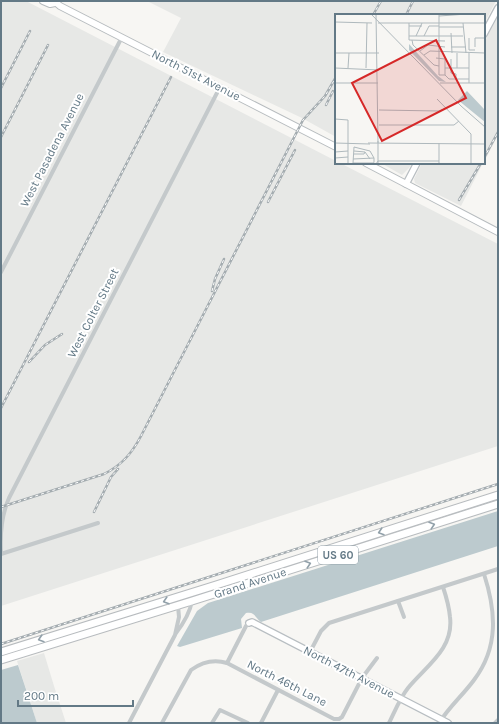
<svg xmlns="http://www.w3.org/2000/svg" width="499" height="724" font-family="Karla,sans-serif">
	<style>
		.built { fill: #e7e8e6 }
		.water { fill: #bccace }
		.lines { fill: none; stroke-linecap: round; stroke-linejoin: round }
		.secondary-casing { stroke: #b8bec2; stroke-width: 8 }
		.primary-casing { stroke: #b7bcbf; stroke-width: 8 }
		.highway-casing { stroke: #b8bcbf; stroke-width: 9 }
		.street { stroke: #c4c9cb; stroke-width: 4 }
		.secondary { stroke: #fff; stroke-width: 5.5 }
		.primary { stroke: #fff; stroke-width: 6 }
		.highway { stroke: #fff; stroke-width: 7 }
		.rail-casing { stroke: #a4acb0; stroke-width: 2.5 }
		.rail { stroke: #fff; stroke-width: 1; stroke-dasharray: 3; stroke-linecap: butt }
		.oneway { stroke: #92a1aa }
		.labels { text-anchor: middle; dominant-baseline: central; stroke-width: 4; stroke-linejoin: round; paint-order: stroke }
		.shield { fill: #fff; stroke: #92a1aa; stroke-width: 1 }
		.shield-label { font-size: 11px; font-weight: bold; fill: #637986 }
		.street-label { font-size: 12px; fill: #637986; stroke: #fff }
		.inset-road { fill: none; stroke: #afb9bd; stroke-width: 1 }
		.view { fill: #d62828; fill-opacity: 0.15; stroke: #d62828; stroke-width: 2 }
		.inset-edge { fill: none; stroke: #637986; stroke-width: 2 }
	</style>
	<rect width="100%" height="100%" fill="#f7f6f3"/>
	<g class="built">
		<path d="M1,1H26L336,161V163H340L498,244V446L1,606Z"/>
		<path d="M147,1H496L484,24V15H336V137L302,118L163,52L181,18Z"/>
		<path d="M498,16V135L484,162V43Z"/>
		<path d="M381,163H412L409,168L402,175Z"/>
		<path d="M422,163H483L461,206L415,183L414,179Z"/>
		<path d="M44,653L54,686L66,723H37L17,661Z"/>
	</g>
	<g class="water">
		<path d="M498,511V546L261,622C255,618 255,611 246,613L241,619L242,628L180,647L177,646L197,611L208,603Z"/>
		<path d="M18,665L37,723H1V670Z"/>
	</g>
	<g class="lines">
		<defs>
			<g id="secondary">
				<path d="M484,34L498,8"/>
				<path d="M406,184L417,163"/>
				<path d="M249,623L252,622L448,723"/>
			</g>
			<g id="primary">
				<path d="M43,1L50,4L55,3"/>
				<path d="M54,1L60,6L336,147"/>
				<path d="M366,163L498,232"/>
			</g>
			<g id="highway">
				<path d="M1,652L216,585L498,495"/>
				<path d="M1,660L192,601L498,504"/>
			</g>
		</defs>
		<use href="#secondary" class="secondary-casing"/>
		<use href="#primary" class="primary-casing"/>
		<use href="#highway" class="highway-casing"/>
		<g class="street">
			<path d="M1,272L122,37"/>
			<path d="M1,553C0,536 2,514 9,498L220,87"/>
			<path d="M1,554L98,523"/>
			<path d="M398,601L404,617"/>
			<path d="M176,633C183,624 190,612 192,601"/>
			<path d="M310,652L321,631L329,623L498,569"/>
			<path d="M227,663L246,626L249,623"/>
			<path d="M129,723L175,635L179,617L178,606"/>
			<path d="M162,723L191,670C202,662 214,659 227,663L334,719H339L342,717L362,678L377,658"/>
			<path d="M212,723L220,710L248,723"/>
			<path d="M261,723L278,690"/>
			<path d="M389,723C395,711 400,698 408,688C426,666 454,649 450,617C449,606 446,596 443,587"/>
			<path d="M439,723C449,707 463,695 474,680C499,647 496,611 484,574"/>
			<path d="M495,723L498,720"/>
		</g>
		<use href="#secondary" class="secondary"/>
		<use href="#primary" class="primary"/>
		<use href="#highway" class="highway"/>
		<defs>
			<g id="rail">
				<path d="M373,15L381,1"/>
				<path d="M406,15L413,1"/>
				<path d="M1,88L30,31"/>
				<path d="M326,105L333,91"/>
				<path d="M1,137L48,45"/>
				<path d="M484,158L498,132"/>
				<path d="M459,200L481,163"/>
				<path d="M268,202L295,150"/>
				<path d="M212,291L215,279L224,259"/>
				<path d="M29,362L45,345L62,334"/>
				<path d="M1,408L171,77"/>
				<path d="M1,507L104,474C122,465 132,453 141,436L303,120L325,96L336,77"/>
				<path d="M94,512L111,477L118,469"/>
				<path d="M1,644L498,484"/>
			</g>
		</defs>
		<use href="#rail" class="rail-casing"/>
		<use href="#rail" class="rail"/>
	</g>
	<defs><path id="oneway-chevron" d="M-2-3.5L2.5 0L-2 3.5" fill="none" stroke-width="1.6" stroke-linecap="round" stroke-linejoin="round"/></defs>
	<g class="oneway">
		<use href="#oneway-chevron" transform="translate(432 525) rotate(-18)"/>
		<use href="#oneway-chevron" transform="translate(381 532) rotate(162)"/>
		<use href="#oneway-chevron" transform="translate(308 564) rotate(-18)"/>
		<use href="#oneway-chevron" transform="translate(166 601) rotate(163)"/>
		<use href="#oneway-chevron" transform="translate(41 639) rotate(163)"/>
	</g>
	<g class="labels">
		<rect class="shield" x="318" y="546" width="40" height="18" rx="3"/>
		<g class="shield-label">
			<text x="338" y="555">US 60</text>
		</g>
		<g class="street-label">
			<text transform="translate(196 75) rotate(27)">North 51st Avenue</text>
			<text transform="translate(52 150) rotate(-63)">West Pasadena Avenue</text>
			<text transform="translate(93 313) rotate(-63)">West Colter Street</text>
			<text transform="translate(250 583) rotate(-18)">Grand Avenue</text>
			<text transform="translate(349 672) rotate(27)">North 47th Avenue</text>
			<text transform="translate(287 683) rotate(27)">North 46th Lane</text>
		</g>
	</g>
	<g transform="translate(335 14)">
		<rect width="150" height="150" fill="#f7f6f3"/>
		<path d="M74,30L103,62L111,68L104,67L74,36ZM132,77L149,95L150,108L123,86Z" fill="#bccace"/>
		<path class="inset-road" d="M36,0L126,92L150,113M41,0L43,129M104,0V61H110L114,65H134M104,2L132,0M0,8L37,9M43,9H150M74,9V26L110,27M128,9L131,39M74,12H87M104,13H128M116,19L117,39M74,22H104M81,22L87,9M89,22L94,12H104M104,22H128M134,24V36H140M77,26L78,31L99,51L104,52M116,33H131M140,33V24H150M85,37L93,31L110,33M0,39H44M89,41L95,37L150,39M101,44L110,45V61M116,45V59L121,60V65M0,54L44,56M13,54L14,39M31,54L32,9M110,54H134M122,54V39M0,69H43M105,69H150M134,69V39M102,85L136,120V150M44,96L104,97L111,94M0,105L13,106V150M44,111H119L124,107M43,127V150M0,129L35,130M33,129L150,130M104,129V150M19,137L30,138L35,145M0,138L13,137M19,140H29L30,138M0,144L13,143M18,145L39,144M38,150L39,148V144L35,137L19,133L18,149H38M41,150L43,147H104"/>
		<path class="view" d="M101,26L131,84L47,127L17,69Z"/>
		<rect width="150" height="150" class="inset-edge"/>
	</g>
	<rect width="499" height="724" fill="none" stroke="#637986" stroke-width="4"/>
	<path d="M18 700v6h115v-6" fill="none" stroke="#637986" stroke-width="2"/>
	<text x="24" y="700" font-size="12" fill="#637986" stroke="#ffffff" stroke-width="3" paint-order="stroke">200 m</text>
</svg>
